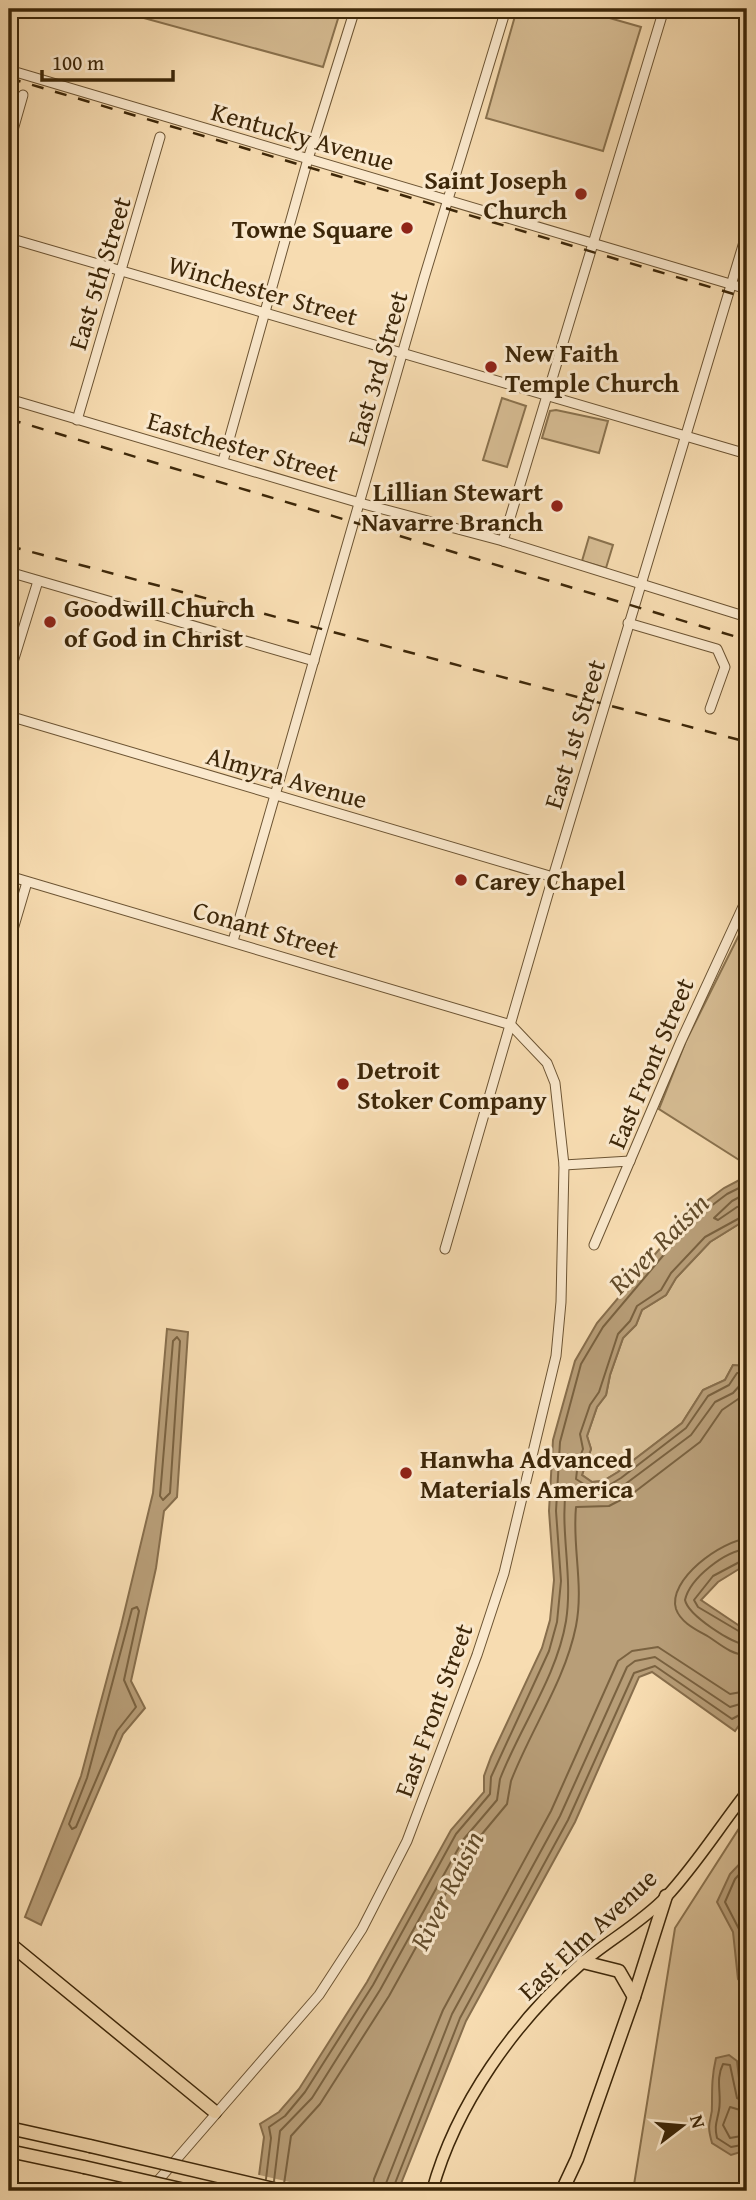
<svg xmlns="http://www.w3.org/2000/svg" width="756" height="2200" font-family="'Gentium Book Plus',serif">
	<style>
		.green { fill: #d7bd94; stroke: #8a724e; stroke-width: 2 }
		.water { fill: #b89e78; stroke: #876e4c; stroke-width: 2 }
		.pier { fill: #f7dcb1 }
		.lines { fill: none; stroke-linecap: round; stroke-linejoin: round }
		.shore { stroke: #7a6240; stroke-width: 2 }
		.minor-casing { stroke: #6c5433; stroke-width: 11 }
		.major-casing { stroke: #3d2709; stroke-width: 13 }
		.highway-casing { stroke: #3d2709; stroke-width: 15 }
		.minor { stroke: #fae8cc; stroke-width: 9 }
		.major { stroke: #f7dcb1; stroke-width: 10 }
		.highway { stroke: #f7dcb1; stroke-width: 12 }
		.rail { stroke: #3d2709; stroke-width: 2.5; stroke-dasharray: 12 12; stroke-linecap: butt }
		.highway-bridge-casing { stroke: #3d2709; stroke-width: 15; stroke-linecap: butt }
		.highway-bridge { stroke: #f7dcb1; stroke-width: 12 }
		.poi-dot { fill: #8f2418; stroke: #fae8cc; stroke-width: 2.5 }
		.labels { text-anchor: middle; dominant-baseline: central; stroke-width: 6; stroke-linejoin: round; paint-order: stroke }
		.street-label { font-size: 26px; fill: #3d2709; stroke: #fae8cc }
		.poi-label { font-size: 26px; font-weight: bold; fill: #3d2709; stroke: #fae8cc; text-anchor: start }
		.water-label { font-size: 28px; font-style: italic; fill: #624b2a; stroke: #fae8cc }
	</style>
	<rect width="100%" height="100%" fill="#f7dcb1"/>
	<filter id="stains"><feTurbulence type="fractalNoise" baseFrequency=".00286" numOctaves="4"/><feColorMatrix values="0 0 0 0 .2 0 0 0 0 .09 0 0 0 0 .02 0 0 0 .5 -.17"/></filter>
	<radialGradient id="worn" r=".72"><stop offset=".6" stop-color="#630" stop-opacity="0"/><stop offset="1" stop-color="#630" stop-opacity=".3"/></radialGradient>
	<g class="green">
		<path d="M111,9H341L323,67Z"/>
		<path d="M517,9H578L641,27L603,151L486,118Z"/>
		<path d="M502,398L526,406L507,467L483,460Z"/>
		<path d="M556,410L608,421L599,453L542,438L550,411Z"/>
		<path d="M589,537L613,545L606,568L582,561Z"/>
		<path d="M747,919V1165L659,1109L686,1041Z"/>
		<path d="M747,1219V1367L733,1365L725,1380L703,1390L682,1423L618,1472L603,1481L592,1482L582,1475L591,1449L587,1436L597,1407L606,1395L610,1375L623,1338L636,1325L642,1310L666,1295L676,1278L710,1242Z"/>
		<path d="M747,1816V2191H633L675,1928Z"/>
	</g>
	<g class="water">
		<path d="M747,1176V1219L710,1242L676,1278L666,1295L642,1310L636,1325L623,1338L610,1375L606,1395L597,1407L587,1436L591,1449L582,1475L592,1482L603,1481L618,1472L682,1423L703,1390L725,1380L733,1365L747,1366V1564L718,1582L701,1600L747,1631V1714L735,1731L652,1672L639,1677L575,1822L466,2021L398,2191H257L264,2137L260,2124L279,2112L299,2089L367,1982L451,1830L484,1792V1776L491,1757L542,1648L550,1620L554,1580L549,1511L553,1440L575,1361L597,1323L689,1214L724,1188Z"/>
		<path d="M167,1329L188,1332L177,1497L164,1511L156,1568L131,1681L145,1708L123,1734L41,1925L25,1917L81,1776L121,1626L153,1493Z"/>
		<path d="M747,1856V1989L738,1979L733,1932L717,1902L730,1874Z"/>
		<path d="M729,2055L737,2061L740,2087L747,2103V2150L731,2155L712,2143C705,2119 713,2122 712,2104C712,2087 712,2075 716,2058Z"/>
	</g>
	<path class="pier" d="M255,2174L328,2191H254Z"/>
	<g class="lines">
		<g class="shore">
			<path d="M747,1193L732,1201L714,1218L718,1220L737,1207L747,1205"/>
			<path d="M747,1214L705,1237L671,1273L661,1290L637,1306L630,1321L618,1334L599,1392L590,1405L580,1434L583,1449L578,1462L576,1479L590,1488L606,1487L621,1478L686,1428L708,1396L729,1385L737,1373H747"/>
			<path d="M177,1337L180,1341L170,1493L163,1500L160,1496L173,1341Z"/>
			<path d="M747,1539C722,1540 667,1580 676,1609C681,1623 697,1630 709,1637C721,1645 732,1655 747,1655"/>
			<path d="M747,1549C725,1551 690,1578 685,1600C688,1615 732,1644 747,1645"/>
			<path d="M747,1558L713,1576L694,1600L698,1607L747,1636"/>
			<path d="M137,1607L139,1611L124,1680L136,1707L117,1731L76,1827L72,1829L69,1824L87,1778L132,1609Z"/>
			<path d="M747,1866L735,1879L725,1902L740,1931L747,1979"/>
			<path d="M747,2103L737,2098L730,2065L723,2064C715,2080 722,2094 719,2110C717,2122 714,2125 717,2138L731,2147L747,2144"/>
			<path d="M747,2112L730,2107L723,2125L730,2138L747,2135"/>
			<path d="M266,2179L271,2138L269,2127L285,2116L305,2092L373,1985L456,1834L490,1794L491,1777L549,1651L557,1622L561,1581L556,1511L560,1442L581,1364L603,1327L694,1219L727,1194L747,1184"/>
			<path d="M274,2181L280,2131L312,2098L380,1990L463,1840L497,1800L500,1779C520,1727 557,1676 566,1621C573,1576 560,1532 566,1488L570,1486L589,1497L612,1494L691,1435L715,1402L733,1393L742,1383L747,1382"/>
			<path d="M284,2184L291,2136L320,2104L389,1996L472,1846L507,1804L511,1781C531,1729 565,1681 576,1626C584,1585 572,1546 576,1507L609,1506L632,1494L700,1442L722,1410L747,1393"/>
			<path d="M373,2191L374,2179L443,2010L551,1811L618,1661L632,1651L658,1647L730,1694L747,1691"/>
			<path d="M383,2191L452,2014L560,1816L627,1667L635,1661L655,1657L730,1707L747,1702"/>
			<path d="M392,2191L460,2018L568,1820L634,1673L655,1666L732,1719L747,1711"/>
		</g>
		<defs>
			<g id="minor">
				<path d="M9,70L747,289"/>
				<path d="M9,144L23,95"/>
				<path d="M9,238L747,454"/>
				<path d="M9,399L360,503L503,541L747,617"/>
				<path d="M77,420L160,137"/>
				<path d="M223,461L308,159L355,9"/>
				<path d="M503,541L664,9"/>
				<path d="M9,572L314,661"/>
				<path d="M744,616L747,604"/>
				<path d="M628,623L717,649L725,667L710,709"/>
				<path d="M9,675L38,581"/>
				<path d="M9,716L553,877"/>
				<path d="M9,876L511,1025L547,1063L555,1083L564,1165L561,1302L556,1356L504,1573L477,1655L407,1841L362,1929L319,1995L149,2191"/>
				<path d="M233,941L424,278L506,9"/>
				<path d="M9,943L27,882"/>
				<path d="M564,1165L630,1161"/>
				<path d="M594,1245L681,1041L747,898"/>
				<path d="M445,1249L553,877L747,232"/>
			</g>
			<path id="major" d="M432,2191C456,2104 515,2022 582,1963C609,1940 641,1923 666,1897C696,1865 720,1826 747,1792"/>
			<g id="highway">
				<path d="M9,1943L215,2112"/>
				<path d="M583,1962L619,1971L634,1997"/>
				<path d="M9,2128L90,2146"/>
				<path d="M9,2151L84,2167"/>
				<path d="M562,2191L577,2159L634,1997L666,1896"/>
			</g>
		</defs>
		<use href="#minor" class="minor-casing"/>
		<use href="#major" class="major-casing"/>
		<use href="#highway" class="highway-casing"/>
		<use href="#minor" class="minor"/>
		<use href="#major" class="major"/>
		<use href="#highway" class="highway"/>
		<g class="rail">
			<path d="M9,78L747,298"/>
			<path d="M9,419L747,640"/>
			<path d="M9,546L747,742"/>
		</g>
		<defs>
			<g id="highway-bridge">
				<path d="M90,2146L282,2191"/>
				<path d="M84,2167L189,2191"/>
			</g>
		</defs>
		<use href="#highway-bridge" class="highway-bridge-casing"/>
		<use href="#highway-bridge" class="highway-bridge"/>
	</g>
	<g class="poi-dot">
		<circle cx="581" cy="194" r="7"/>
		<circle cx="407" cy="228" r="7"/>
		<circle cx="491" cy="367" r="7"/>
		<circle cx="557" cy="506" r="7"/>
		<circle cx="50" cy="622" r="7"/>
		<circle cx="461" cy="880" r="7"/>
		<circle cx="343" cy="1084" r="7"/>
		<circle cx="406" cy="1473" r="7"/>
	</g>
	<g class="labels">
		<g class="street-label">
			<text transform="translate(303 136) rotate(16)">Kentucky Avenue</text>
			<text transform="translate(99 273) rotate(-73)">East 5th Street</text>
			<text transform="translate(263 290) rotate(16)">Winchester Street</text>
			<text transform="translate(377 368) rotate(-74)">East 3rd Street</text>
			<text transform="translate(243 446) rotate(16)">Eastchester Street</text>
			<text transform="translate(574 734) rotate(-73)">East 1st Street</text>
			<text transform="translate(287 777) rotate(16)">Almyra Avenue</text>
			<text transform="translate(266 929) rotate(16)">Conant Street</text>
			<text transform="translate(650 1063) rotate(-67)">East Front Street</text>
			<text transform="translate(433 1710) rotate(-70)">East Front Street</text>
			<text transform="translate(587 1934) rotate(-43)">East Elm Avenue</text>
		</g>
		<g class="poi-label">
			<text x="567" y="179" text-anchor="end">Saint Joseph<tspan x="567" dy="30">Church</tspan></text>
			<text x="393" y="228" text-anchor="end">Towne Square</text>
			<text x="505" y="352">New Faith<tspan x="505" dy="30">Temple Church</tspan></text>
			<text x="543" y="491" text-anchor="end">Lillian Stewart<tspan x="543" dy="30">Navarre Branch</tspan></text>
			<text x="64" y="607">Goodwill Church<tspan x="64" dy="30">of God in Christ</tspan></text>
			<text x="475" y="880">Carey Chapel</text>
			<text x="357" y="1069">Detroit<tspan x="357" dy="30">Stoker Company</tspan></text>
			<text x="420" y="1458">Hanwha Advanced<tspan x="420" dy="30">Materials America</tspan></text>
		</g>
		<g class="water-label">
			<text transform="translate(658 1243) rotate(-45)">River Raisin</text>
			<text transform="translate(446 1890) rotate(-63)">River Raisin</text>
		</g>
	</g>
	<rect width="756" height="2200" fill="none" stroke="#f7dcb1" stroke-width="35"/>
	<rect x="10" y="10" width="735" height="2179" fill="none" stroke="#3d2709" stroke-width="3.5"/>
	<rect x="18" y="18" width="721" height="2165" fill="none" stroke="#3d2709" stroke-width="2"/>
	<g transform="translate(682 2126) rotate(74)" stroke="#fae8cc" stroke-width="5" paint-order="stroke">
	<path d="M0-5L12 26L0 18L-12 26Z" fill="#3d2709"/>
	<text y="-10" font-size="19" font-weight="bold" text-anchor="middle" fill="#3d2709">N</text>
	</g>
	<path d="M42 70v10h131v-10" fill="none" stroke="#3d2709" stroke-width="3.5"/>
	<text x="52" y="70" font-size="21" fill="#3d2709" stroke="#fae8cc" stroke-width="5" paint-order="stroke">100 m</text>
	<rect width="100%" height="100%" filter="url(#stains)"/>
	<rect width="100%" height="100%" fill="url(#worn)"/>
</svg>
